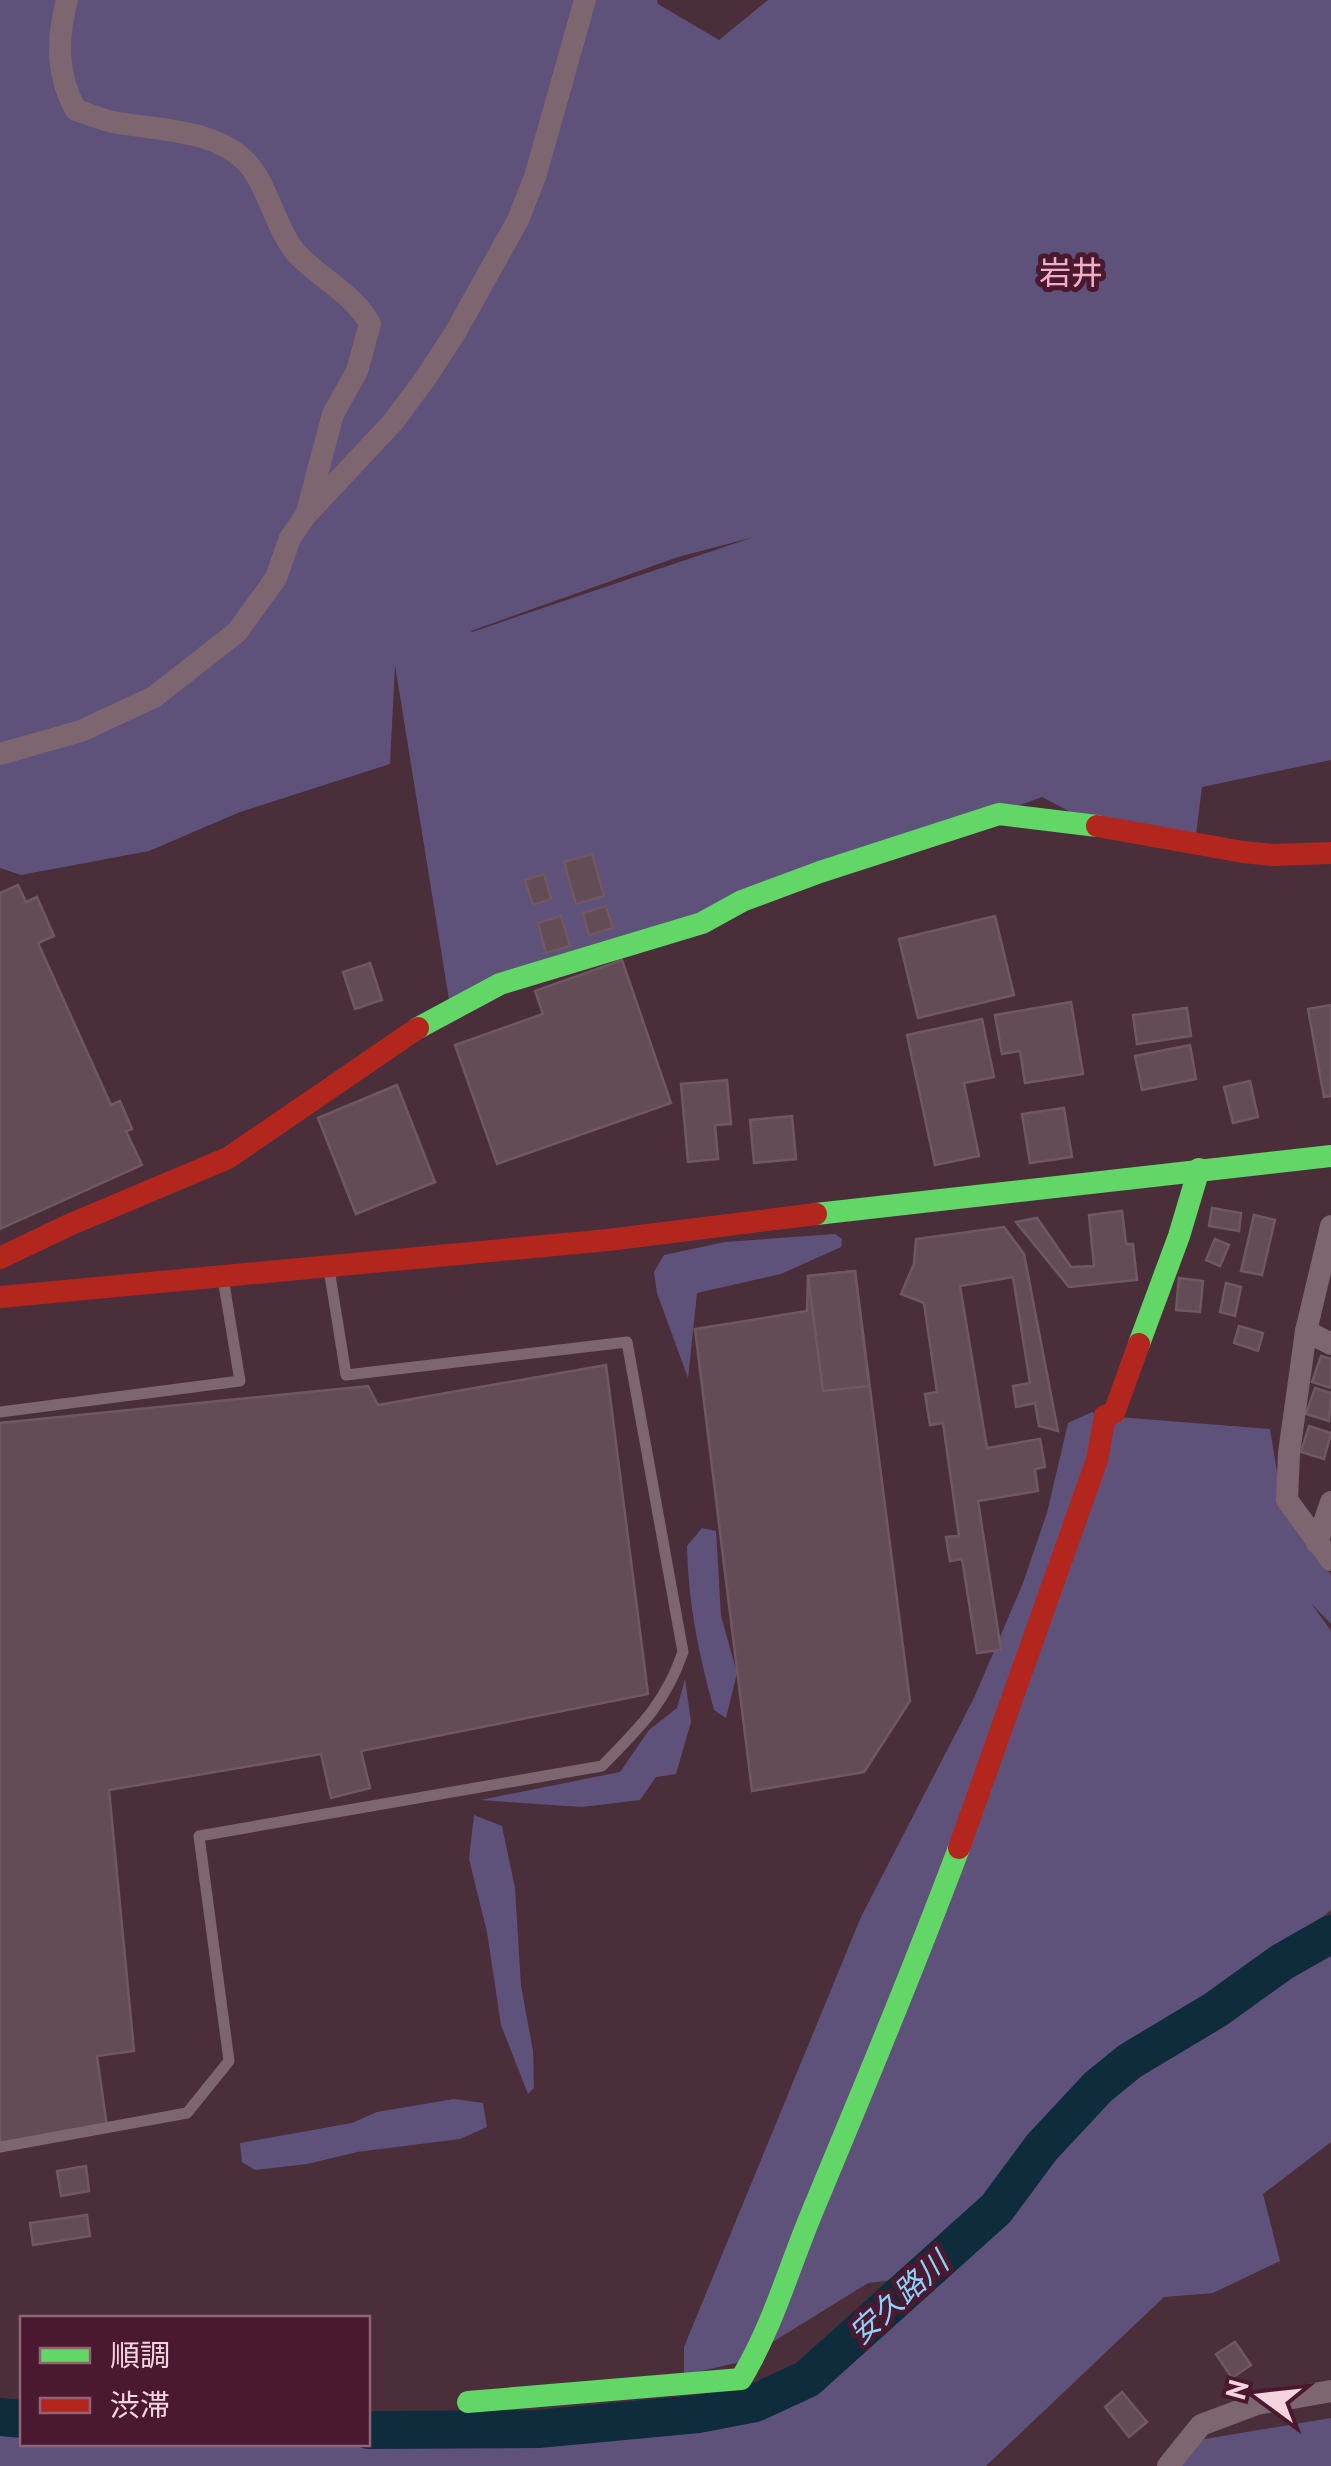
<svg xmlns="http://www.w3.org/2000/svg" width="1331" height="2466" font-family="'PT Sans','Noto Sans JP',sans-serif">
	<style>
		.green { fill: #5f527a; fill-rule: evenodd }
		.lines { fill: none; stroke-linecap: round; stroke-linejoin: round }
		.river { stroke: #0f2c3d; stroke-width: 38 }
		.building { fill: #634c55; stroke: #6f5862; stroke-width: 2.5 }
		.lane { stroke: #7d666f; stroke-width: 11 }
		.street { stroke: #7d666f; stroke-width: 22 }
		.fast { stroke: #63d668; stroke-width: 22 }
		.jam { stroke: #b3261e; stroke-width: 22 }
		.labels { text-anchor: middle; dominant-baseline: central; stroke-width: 10; stroke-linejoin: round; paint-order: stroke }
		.water-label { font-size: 30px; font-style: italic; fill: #8cd3fc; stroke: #4a1930 }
		.quarter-label { font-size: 32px; fill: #eeafc7; stroke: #4a1930 }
	</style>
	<rect width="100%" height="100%" fill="#4a2f3b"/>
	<g class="green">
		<path d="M0,0H657L658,4L719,40L768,0H1331V760L1202,787L1196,834L1080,817L1042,797L451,1012L395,665L390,764L240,812L149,851L21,875L0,868ZM754,537L472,632L471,631L678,557Z"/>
		<path d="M835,1234L842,1239L841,1247L781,1274L697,1293L688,1378L657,1293L654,1272L664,1255L725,1242Z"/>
		<path d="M1092,1412L1105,1416L1270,1429L1281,1497L1331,1575V1624L1311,1603L1331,1631V1910L1281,1953L1102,2063L987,2201L902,2279L868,2283L740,2362L684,2375V2347L861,1917L974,1698L1023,1583L1047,1513L1068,1423Z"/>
		<path d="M702,1528L716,1531L721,1616L737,1673L726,1718L714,1710C699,1655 688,1603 687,1546Z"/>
		<path d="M685,1679L691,1722L676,1774L656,1777L640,1800L582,1807L480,1800L620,1772L649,1730L677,1708Z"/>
		<path d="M474,1815L502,1826L515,1888L521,1986L533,2051L534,2088L528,2094L501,2025L487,1932L469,1859Z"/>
		<path d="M1331,1944V2142L1263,2194L1280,2261L1213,2293L1164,2297L986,2466H0V2433L22,2434V2444H368V2434L700,2427L820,2367L969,2237L1098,2098L1150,2058L1220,2024L1293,1966Z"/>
		<path d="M454,2099L483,2103L487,2127L460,2139L357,2152L307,2164L255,2170L242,2162L240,2143L352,2123L377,2112Z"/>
		<path d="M1331,2418V2466H1181L1199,2440Z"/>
	</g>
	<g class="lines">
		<g class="river">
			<path d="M0,2417L22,2419"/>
			<path d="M368,2430L538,2429L698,2414L755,2403L807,2379L996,2209L1042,2147L1098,2087L1130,2061L1215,2010L1282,1962L1331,1934"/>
		</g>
	</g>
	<g class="building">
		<path d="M592,854L604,896L576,904L564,862Z"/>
		<path d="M544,874L551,899L533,905L525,880Z"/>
		<path d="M18,885L26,902L37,897L54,936L38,943L111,1105L120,1101L132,1129L126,1131L142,1165L0,1229V893Z"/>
		<path d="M606,906L613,928L589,935L583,913Z"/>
		<path d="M561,916L570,946L546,953L538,923Z"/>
		<path d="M995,916L1014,995L918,1018L899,939Z"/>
		<path d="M622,960L671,1103L497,1164L455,1045L543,1014L535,991Z"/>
		<path d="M370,963L382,1000L355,1009L343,972Z"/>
		<path d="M1071,1002L1083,1074L1025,1083L1020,1051L1002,1054L995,1015Z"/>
		<path d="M1331,1005V1096L1324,1097L1308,1009Z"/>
		<path d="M1187,1008L1191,1036L1137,1044L1133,1015Z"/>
		<path d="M982,1019L994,1077L964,1083L979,1156L935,1165L907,1035Z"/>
		<path d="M1190,1045L1196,1079L1142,1090L1135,1056Z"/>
		<path d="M727,1080L731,1124L715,1125L718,1159L688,1162L681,1084Z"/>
		<path d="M1250,1081L1258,1117L1233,1123L1224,1087Z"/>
		<path d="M397,1085L435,1182L356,1214L318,1118Z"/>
		<path d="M1064,1108L1072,1157L1030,1163L1022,1114Z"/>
		<path d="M792,1116L796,1159L754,1163L750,1120Z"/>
		<path d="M1212,1208L1241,1213L1239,1231L1209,1226Z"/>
		<path d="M1122,1211L1126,1244H1133L1137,1280L1069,1287L1016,1222L1037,1218L1071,1267L1094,1266L1089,1215Z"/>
		<path d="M1254,1215L1275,1220L1262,1275L1241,1271Z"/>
		<path d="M1004,1227L1024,1254L1058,1431L1039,1426L1035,1403L1016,1407L1013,1386L1030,1383L1013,1277L960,1286L987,1448L1040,1439L1045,1467L1035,1469L1038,1491L978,1501L1001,1650L977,1653L962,1559L950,1561L946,1537L959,1536L943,1423L930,1425L925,1394L937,1392L924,1303L901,1294L914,1264L916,1239Z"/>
		<path d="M1215,1239L1229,1245L1220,1266L1206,1260Z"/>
		<path d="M855,1271L910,1701L864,1772L752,1791L695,1329L807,1311L808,1276Z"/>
		<path d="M855,1271L869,1386L823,1391L808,1276Z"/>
		<path d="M1179,1278L1203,1281L1200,1312L1176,1310Z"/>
		<path d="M1226,1283L1241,1287L1235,1316L1220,1312Z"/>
		<path d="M1239,1326L1263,1333L1258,1351L1234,1343Z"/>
		<path d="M1321,1356L1331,1359V1388L1312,1382Z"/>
		<path d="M606,1365L648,1694L361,1751L370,1788L331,1798L321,1754L109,1790L134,2051L97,2056L107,2127L0,2144V1423L368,1386L378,1405Z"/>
		<path d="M1315,1388L1331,1393L1329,1421L1306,1414Z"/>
		<path d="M1309,1426L1331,1433L1324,1459L1301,1452Z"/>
		<path d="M86,2166L89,2191L61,2196L57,2171Z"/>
		<path d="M87,2215L90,2236L33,2245L30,2223Z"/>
		<path d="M1235,2342L1251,2365L1232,2378L1216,2354Z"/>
		<path d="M1122,2392L1147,2422L1129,2437L1105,2407Z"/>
	</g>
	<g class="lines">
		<g class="lane">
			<path d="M0,1412L240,1381L223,1278"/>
			<path d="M0,2147L187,2113L229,2061L199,1836L602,1766C640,1727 665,1704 683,1652L627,1342L346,1375L329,1269"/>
		</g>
		<g class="street">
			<path d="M67,0C57,38 56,75 76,110C88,114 100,119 113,122C159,131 226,128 255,173C271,198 278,233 298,255C321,279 355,295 370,324L357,371L333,414L307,512"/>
			<path d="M0,754L81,731L154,697L237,632L276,578L290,538L306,515L393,422L425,379L455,333L518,220L535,177L585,0"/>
			<path d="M1331,1226L1306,1331L1289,1453L1287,1500L1331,1560"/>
			<path d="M1306,1331L1331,1344"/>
			<path d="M1317,1543L1331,1502"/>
			<path d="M1168,2466L1201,2425L1257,2404L1331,2391"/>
		</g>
		<g class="fast">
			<path d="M418,1028L500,984L702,923L742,901L820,872L999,814L1097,826"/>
			<path d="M816,1214L1331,1156"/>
			<path d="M1139,1344L1179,1236L1199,1169"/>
			<path d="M468,2402L741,2379C773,2326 789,2267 813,2210C863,2090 913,1970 959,1848"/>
		</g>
		<g class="jam">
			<path d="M1097,826L1243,852L1273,855L1331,853"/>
			<path d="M0,1258L69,1225L228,1158L418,1028"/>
			<path d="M0,1297L608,1240L816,1214"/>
			<path d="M959,1848L1097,1460L1105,1416L1114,1413L1139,1344"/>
		</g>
	</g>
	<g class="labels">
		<g class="water-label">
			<text transform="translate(898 2297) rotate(-42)">安久路川</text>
		</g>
		<g class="quarter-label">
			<text x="1071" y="272">岩井</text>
		</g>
	</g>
	<rect x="20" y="2316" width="350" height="130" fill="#4a1930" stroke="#8e6476" stroke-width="2.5"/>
	<rect x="40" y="2348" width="50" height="15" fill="#63d668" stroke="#8e6476" stroke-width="2.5"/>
	<text x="110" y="2366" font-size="30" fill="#f5d4e0">順調</text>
	<rect x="40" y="2398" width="50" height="15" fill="#b3261e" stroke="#8e6476" stroke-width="2.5"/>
	<text x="110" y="2416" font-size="30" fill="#f5d4e0">渋滞</text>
	<g transform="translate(1261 2396) rotate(285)" stroke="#4a1930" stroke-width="8" paint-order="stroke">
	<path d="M0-8L18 38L0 25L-18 38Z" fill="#f5d4e0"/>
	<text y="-15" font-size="28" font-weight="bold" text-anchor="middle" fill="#f5d4e0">N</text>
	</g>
</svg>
